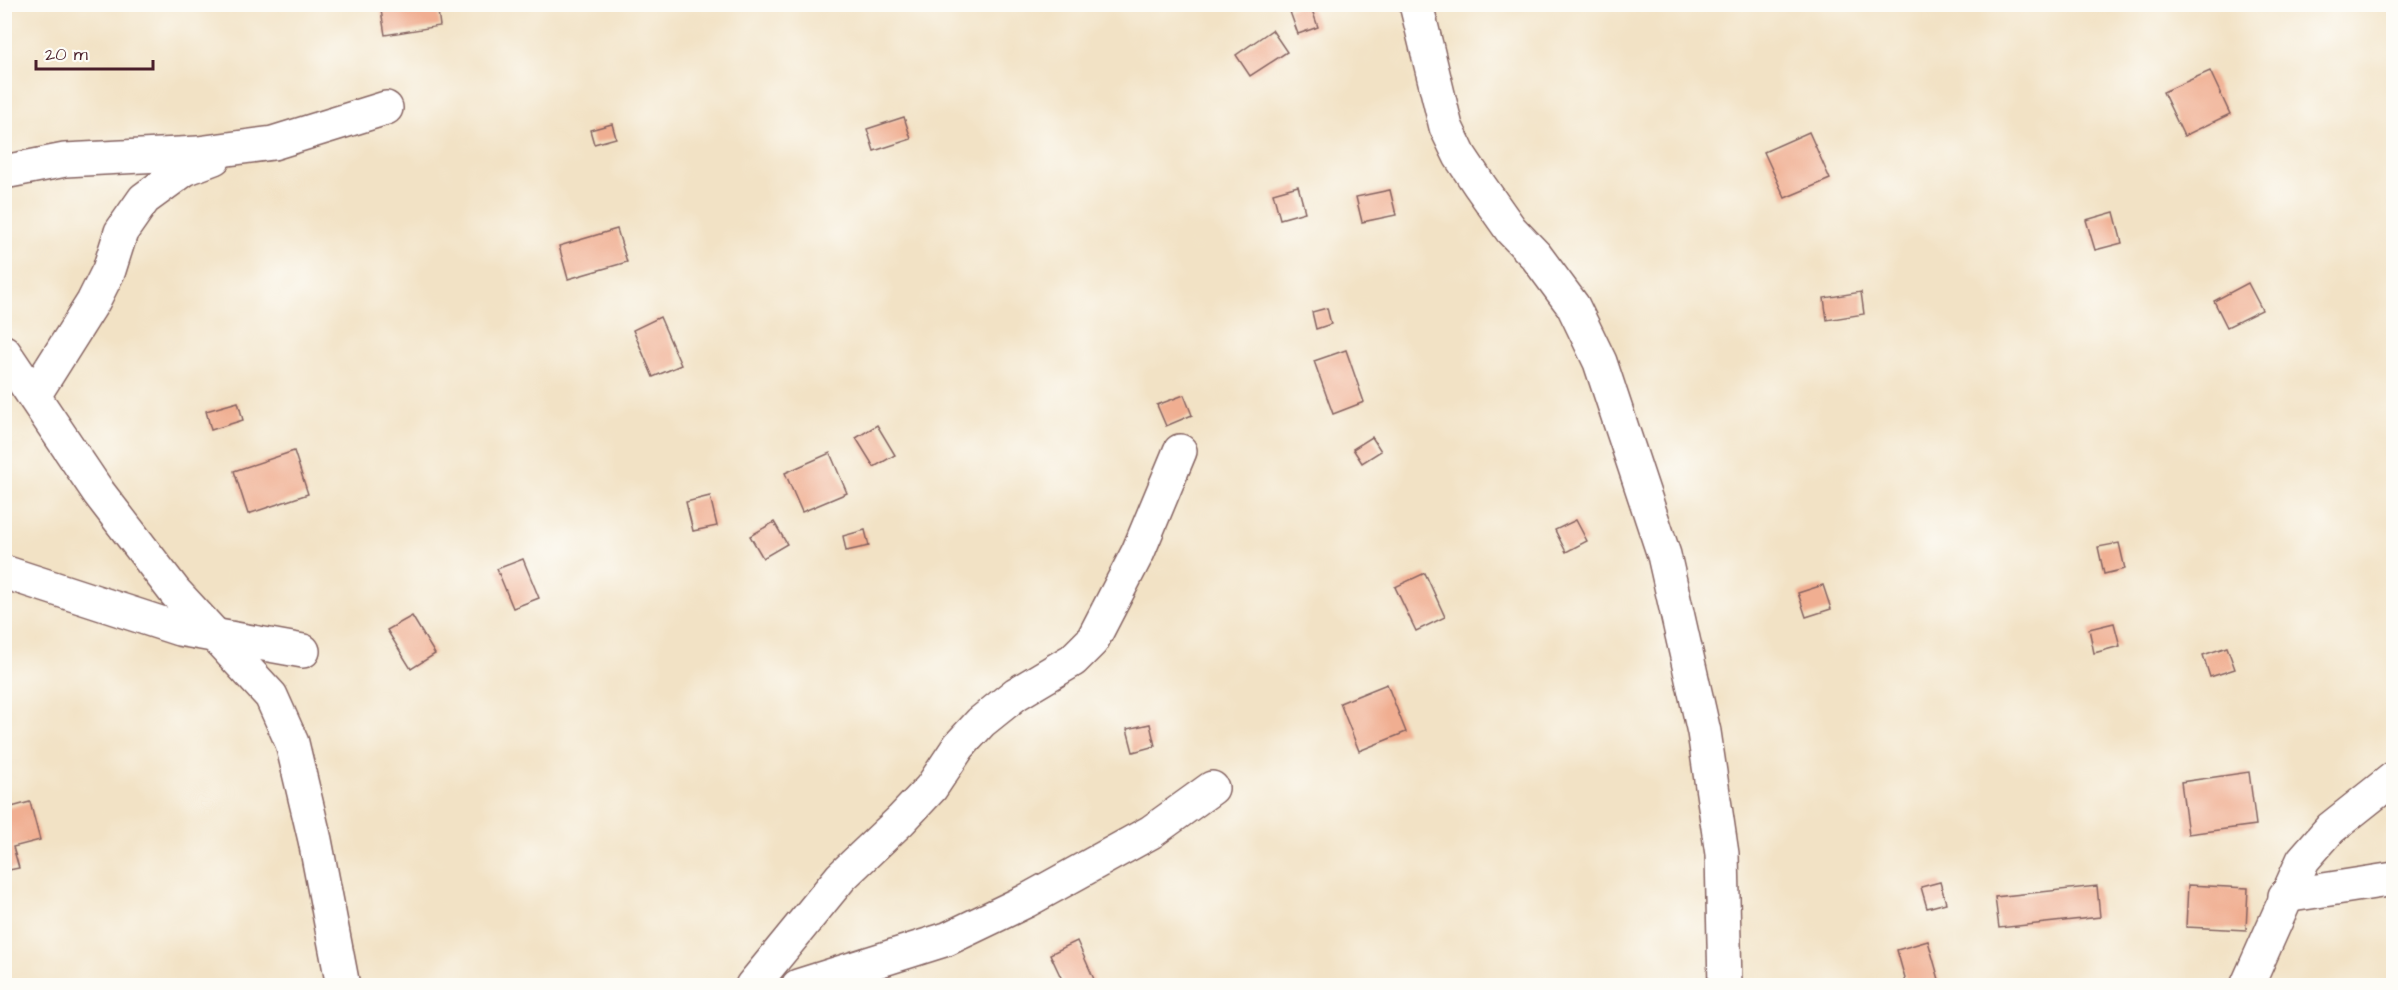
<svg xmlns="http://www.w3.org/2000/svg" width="2398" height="990" font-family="'Architects Daughter',sans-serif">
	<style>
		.building { fill: #f0ae91 }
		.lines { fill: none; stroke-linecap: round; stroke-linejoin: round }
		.minor-casing { stroke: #856361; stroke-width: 36 }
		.minor { stroke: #fff; stroke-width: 33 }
	</style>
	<rect width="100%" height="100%" fill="#fdfcf7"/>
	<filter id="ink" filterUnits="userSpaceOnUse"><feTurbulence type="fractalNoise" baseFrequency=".0167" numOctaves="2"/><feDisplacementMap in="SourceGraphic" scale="12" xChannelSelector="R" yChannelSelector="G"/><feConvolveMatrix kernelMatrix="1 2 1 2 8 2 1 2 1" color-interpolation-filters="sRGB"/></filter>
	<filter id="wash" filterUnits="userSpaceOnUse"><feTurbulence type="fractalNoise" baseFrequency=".008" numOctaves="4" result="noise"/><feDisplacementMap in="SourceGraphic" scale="24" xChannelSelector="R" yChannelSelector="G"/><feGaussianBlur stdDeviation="1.35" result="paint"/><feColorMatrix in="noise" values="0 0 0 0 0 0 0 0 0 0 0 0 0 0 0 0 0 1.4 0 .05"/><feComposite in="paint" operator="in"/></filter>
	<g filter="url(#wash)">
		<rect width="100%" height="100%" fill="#f2e2c5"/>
		<g id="blocks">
			<g class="building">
				<path d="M380,4H437L440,26L385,35Z"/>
				<path d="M1301,4H1310L1318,27L1298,34L1289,9Z"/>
				<path d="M1272,30L1287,52L1250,76L1236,55Z"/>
				<path d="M2210,71L2230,114L2184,136L2163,92Z"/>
				<path d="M904,117L911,139L874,151L867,129Z"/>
				<path d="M612,124L616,138L594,144L590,130Z"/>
				<path d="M1809,132L1830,179L1785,198L1764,152Z"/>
				<path d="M1298,186L1305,212L1280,219L1273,193Z"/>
				<path d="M1390,190L1396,215L1362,222L1356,197Z"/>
				<path d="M2114,212L2122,243L2095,250L2086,220Z"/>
				<path d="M617,229L627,262L568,279L559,246Z"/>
				<path d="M2248,283L2262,310L2227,327L2214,301Z"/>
				<path d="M1861,292L1864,314L1827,320L1824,298Z"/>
				<path d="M1327,308L1331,324L1316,329L1312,312Z"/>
				<path d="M660,317L681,365L653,377L633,330Z"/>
				<path d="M1346,350L1364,402L1333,414L1314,361Z"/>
				<path d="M1184,395L1192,415L1166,426L1157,405Z"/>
				<path d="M238,402L243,420L211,430L206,411Z"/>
				<path d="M877,425L895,455L874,467L856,438Z"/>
				<path d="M1372,437L1381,451L1362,463L1353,449Z"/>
				<path d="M294,451L308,494L248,514L234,471Z"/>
				<path d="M830,453L847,493L802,512L785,473Z"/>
				<path d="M710,496L717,526L693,531L686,502Z"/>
				<path d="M1576,520L1587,541L1566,552L1555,530Z"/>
				<path d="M774,522L787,544L763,558L750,536Z"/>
				<path d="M865,530L869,546L846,551L843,536Z"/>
				<path d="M2119,543L2125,569L2104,574L2098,547Z"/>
				<path d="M523,559L539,598L513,608L497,569Z"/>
				<path d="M1425,573L1445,617L1416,631L1395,587Z"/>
				<path d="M1823,585L1831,609L1806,617L1798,593Z"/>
				<path d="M412,616L435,654L411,669L387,630Z"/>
				<path d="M2114,623L2120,646L2094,653L2089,629Z"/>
				<path d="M2227,647L2235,669L2210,677L2203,655Z"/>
				<path d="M1387,684L1406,732L1359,751L1340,703Z"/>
				<path d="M1150,724L1155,746L1133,752L1127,729Z"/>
				<path d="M2249,772L2256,825L2188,834L2181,782Z"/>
				<path d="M30,802L40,840L13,847L19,868L4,871V809Z"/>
				<path d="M1940,882L1946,903L1927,908L1921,887Z"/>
				<path d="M2188,885L2248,888L2246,930L2186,927Z"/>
				<path d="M2097,886L2100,917L1999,928L1995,897Z"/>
				<path d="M1077,941L1097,986H1065L1050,954Z"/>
				<path d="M1928,941L1940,983L1930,986H1907L1897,950Z"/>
			</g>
		</g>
	</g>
	<g filter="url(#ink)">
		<use href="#blocks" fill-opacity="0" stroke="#856361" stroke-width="1.5"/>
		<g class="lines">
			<defs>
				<g id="minor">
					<path d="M1416,4L1446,127L1460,156L1480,186L1511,230L1536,256L1573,306L1600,362L1664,555L1704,732L1722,854L1725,986"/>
					<path d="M4,172L65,160L198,153L273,143L386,108"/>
					<path d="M4,352L99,493L175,592L271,696L292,743L315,840L343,986"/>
					<path d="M35,394L93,302L109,270L121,232L144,199L185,169L214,158"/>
					<path d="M4,572L179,629L303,651"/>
					<path d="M2285,896L2394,879"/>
					<path d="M752,986L841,877L901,820L931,788L959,746L981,722L1016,694L1073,660L1092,641L1138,552L1180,451"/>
					<path d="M798,986L947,939L1026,901L1151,832L1212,788"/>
					<path d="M2247,986L2303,860L2331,828L2394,778"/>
				</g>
			</defs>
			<use href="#minor" class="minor-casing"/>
			<use href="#minor" class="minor"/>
		</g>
	</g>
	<rect width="2398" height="990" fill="none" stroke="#fdfcf7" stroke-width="24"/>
	<path d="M36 60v9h117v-9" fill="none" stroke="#4a1f2b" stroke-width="3"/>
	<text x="45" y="60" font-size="18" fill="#4a1f2b" stroke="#fdfcf7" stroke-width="4.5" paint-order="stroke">20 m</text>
</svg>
